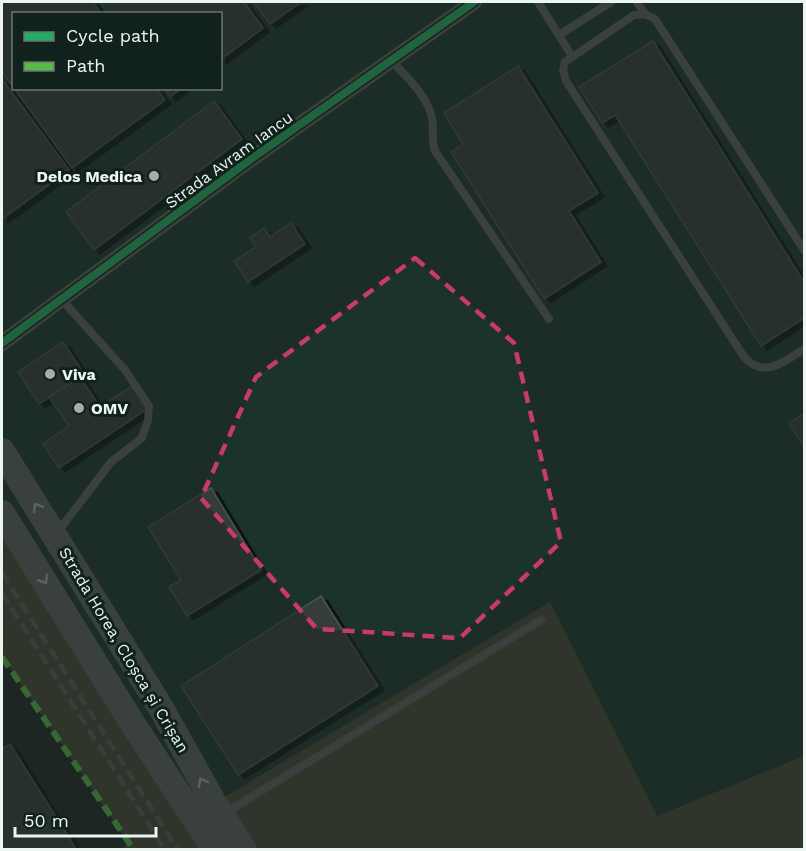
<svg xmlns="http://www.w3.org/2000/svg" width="806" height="851" font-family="'Work Sans',sans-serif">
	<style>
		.built { fill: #1c332b; fill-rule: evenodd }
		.green { fill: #484737 }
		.building { fill: #353d3b; stroke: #4a5250; stroke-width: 1.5; filter: url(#shadow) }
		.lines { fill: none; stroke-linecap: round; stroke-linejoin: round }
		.lane { stroke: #5d605d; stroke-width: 8 }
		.street { stroke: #5d605d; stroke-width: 16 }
		.primary { stroke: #5b615d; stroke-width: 26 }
		.rail { stroke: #595e5a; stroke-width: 4.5; stroke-dasharray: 12 6; stroke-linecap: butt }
		.quiet { stroke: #58b947; stroke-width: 6; stroke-dasharray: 12 6; stroke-linecap: butt }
		.cycleway-casing { stroke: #11211b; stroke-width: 11 }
		.cycleway { stroke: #26ab63; stroke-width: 8 }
		.oneway { stroke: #a3aca7 }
		.marked { fill: none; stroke: #c83972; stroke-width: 4.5; stroke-dasharray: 12 8; stroke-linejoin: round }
		.poi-dot { fill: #a3aea9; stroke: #11211b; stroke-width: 2 }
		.labels { text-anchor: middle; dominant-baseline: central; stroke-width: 6; stroke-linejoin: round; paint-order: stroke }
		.street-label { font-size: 16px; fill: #ebf6f1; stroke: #11211b }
		.poi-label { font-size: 16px; font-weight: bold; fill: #ebf6f1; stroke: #11211b; text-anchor: start }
	</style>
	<defs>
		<filter id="shadow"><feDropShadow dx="6" dy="4" stdDeviation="0" flood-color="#0009"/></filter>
	</defs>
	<rect width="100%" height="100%" fill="#1e2723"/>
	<path class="built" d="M2,2H804V756L657,816L550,602L214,803L190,810L2,513ZM14,14H220V88H14Z"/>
	<path class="green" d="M2,513L190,810L214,803L550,602L657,816L804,756V849H120L129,844L2,657Z"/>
	<g class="building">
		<path d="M2,2H93L101,14H14V88L2,72Z"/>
		<path d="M100,2H244L263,28L220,60V14H109Z"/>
		<path d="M253,2H301L270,24Z"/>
		<path d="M653,41L804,282V318L761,346L615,115L602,123L579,87Z"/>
		<path d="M518,66L598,193L569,211L601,262L544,299L451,152L463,144L444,113Z"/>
		<path d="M2,79L69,170L2,219Z"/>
		<path d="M14,88H156L165,100L72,168Z"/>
		<path d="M164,88H182L170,97Z"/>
		<path d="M214,101L242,139L94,250L66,212Z"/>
		<path d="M291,223L305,244L248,282L234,261L256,247L250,238L264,228L270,237Z"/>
		<path d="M63,342L84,374L39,404L18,372Z"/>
		<path d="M80,377L100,407L132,386L147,409L59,468L43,444L69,426L49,397Z"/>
		<path d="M804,414V447L789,423Z"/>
		<path d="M211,488L261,570L187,616L169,587L181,580L148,527Z"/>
		<path d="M321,596L378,686L238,775L181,686Z"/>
		<path d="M10,744L75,847L71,850H2V749Z"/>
	</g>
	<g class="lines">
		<g class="lane">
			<path d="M538,2L572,56"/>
			<path d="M637,2L645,14"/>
			<path d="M559,35L611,2"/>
			<path d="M391,60C407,78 427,95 432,118C434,129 431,139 435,151L549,319"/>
			<path d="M804,250L655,19L645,14L634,15L565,62L563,70L566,81L744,357C764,379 784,362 804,349"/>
			<path d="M57,533L111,462L142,438L148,420L149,406L125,370L62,300"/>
			<path d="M225,813L541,620"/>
		</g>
		<path class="street" d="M2,343L251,159L474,2"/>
		<g class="primary">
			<path d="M2,451L161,708L214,803L244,850"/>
			<path d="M2,513L131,721L215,850"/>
		</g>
		<g class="rail">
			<path d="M2,573L178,850"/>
			<path d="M2,593L165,850"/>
		</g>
		<path class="quiet" d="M2,657L134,850"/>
		<defs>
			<path id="cycleway" d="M2,343L251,159L474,2"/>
		</defs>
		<use href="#cycleway" class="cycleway-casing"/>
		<use href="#cycleway" class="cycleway"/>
	</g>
	<defs><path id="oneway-chevron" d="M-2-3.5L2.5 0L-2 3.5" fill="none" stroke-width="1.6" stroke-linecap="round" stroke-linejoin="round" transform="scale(1.5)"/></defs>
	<g class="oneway">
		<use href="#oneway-chevron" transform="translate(37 507) rotate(-122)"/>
		<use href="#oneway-chevron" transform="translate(44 580) rotate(58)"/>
		<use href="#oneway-chevron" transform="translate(202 782) rotate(-119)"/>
	</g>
	<path d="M0 0H806V851H0ZM415,258L514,343L561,542L460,638L317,629L201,498L256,377Z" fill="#1e2723" fill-opacity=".55" fill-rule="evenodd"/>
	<path class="marked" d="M415,258L514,343L561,542L460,638L317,629L201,498L256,377Z"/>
	<g class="poi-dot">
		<circle cx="154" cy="176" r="6"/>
		<circle cx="50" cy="374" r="6"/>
		<circle cx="79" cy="408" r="6"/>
	</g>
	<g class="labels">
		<g class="street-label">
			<text transform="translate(229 160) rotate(-36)">Strada Avram Iancu</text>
			<text transform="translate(124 650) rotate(59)">Strada Horea, Cloșca și Crișan</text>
		</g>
		<g class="poi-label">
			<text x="142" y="176" text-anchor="end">Delos Medica</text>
			<text x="62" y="374">Viva</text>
			<text x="91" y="408">OMV</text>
		</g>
	</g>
	<rect width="806" height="851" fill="none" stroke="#ebf6f1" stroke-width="6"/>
	<rect x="12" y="12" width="210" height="78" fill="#11211b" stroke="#687671" stroke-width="1.5"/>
	<rect x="24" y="32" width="30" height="9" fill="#26ab63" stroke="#687671" stroke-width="1.5"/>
	<text x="66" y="42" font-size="18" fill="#ebf6f1">Cycle path</text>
	<rect x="24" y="62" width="30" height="9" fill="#58b947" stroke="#687671" stroke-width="1.5"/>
	<text x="66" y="72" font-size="18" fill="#ebf6f1">Path</text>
	<path d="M15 827v9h141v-9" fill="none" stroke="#ebf6f1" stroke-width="3"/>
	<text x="24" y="827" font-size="18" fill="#ebf6f1" stroke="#11211b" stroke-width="4.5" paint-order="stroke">50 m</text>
</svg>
